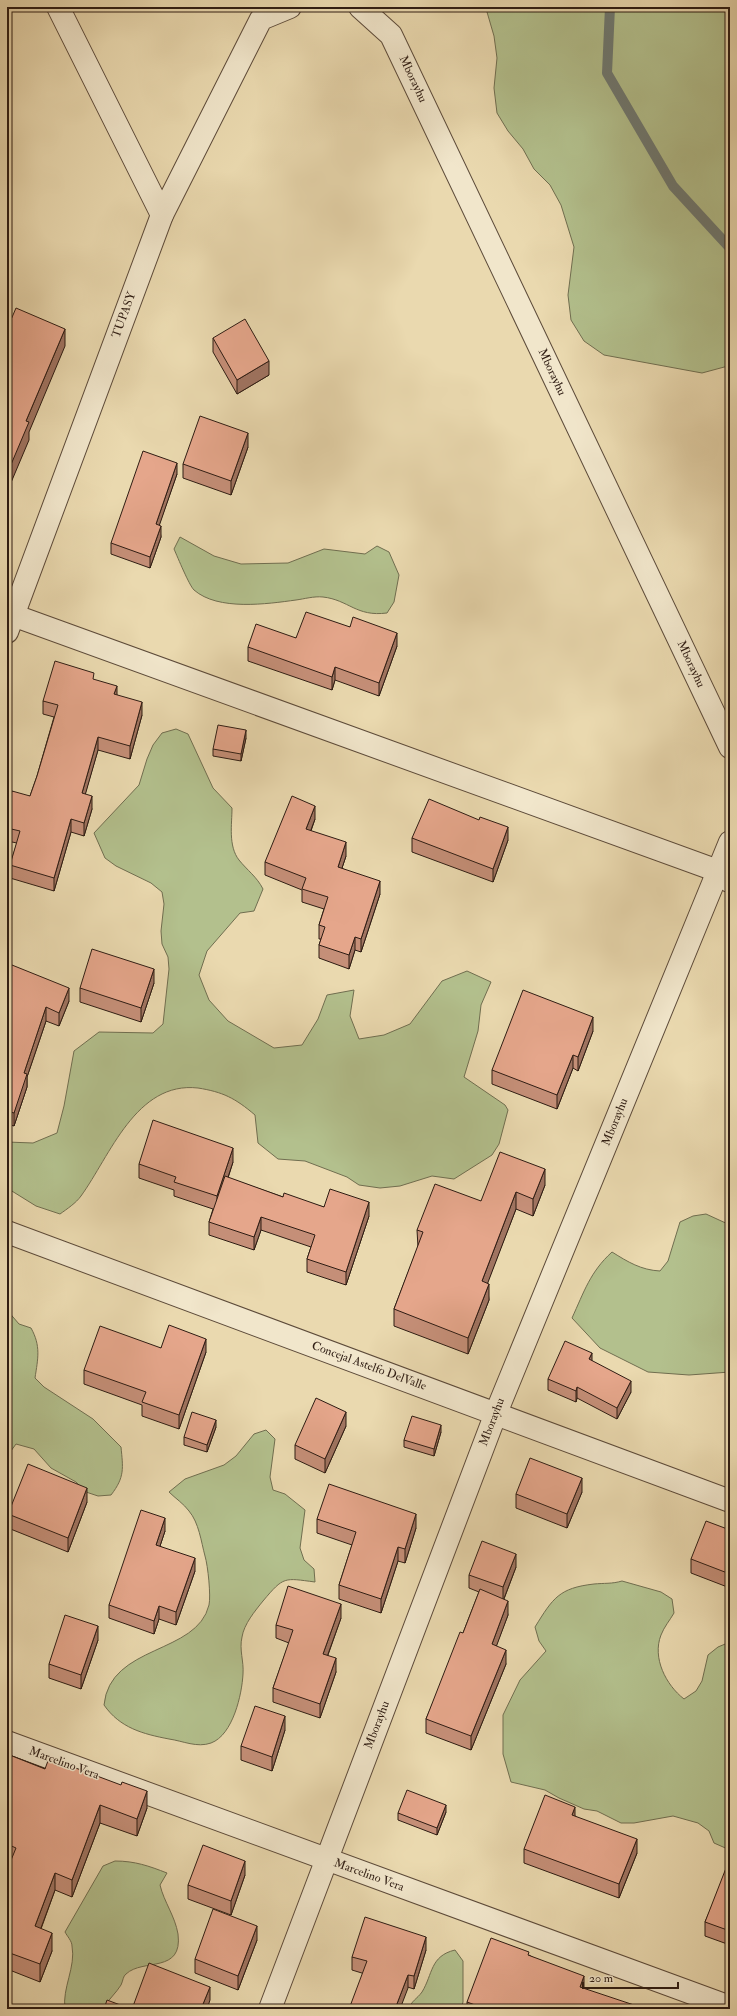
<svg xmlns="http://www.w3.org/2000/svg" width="737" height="2016" font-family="'IM FELL Double Pica',serif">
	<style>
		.green { fill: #b3c08d; stroke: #706e50 }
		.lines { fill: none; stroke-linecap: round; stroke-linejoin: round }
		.stream { stroke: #6f7a73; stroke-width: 10 }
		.minor-casing { stroke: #5d4b3a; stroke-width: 24 }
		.minor { stroke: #f1e6cb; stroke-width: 22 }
		.wall { fill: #c58f78; stroke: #2e1c13 }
		.shaded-wall { fill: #a07461; stroke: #2e1c13 }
		.building { fill: #e5a68b; stroke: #2e1c13 }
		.labels { text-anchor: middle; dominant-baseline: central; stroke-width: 3; stroke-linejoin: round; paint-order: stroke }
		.street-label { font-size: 12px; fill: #2e1c13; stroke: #f1e6cb }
	</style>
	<rect width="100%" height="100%" fill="#ead9af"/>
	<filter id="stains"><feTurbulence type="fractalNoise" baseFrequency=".005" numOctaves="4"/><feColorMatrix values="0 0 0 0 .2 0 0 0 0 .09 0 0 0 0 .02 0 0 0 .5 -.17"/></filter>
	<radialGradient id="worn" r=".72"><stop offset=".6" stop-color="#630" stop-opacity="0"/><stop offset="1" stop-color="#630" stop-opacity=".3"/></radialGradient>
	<g class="green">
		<path d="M488,7H730V378L728,366L702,373L604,355L584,341L571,320L568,295L574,247L561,205L550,185L534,169L523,149L508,131L497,113L494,88L497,58L494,36L487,12Z"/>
		<path d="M180,537L214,556L241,564L288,563L324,549L365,554L377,546L389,552L399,575L394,602L387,613C356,617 349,600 323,597C314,596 304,599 296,600C267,604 218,611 194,590C189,585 178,558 174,549Z"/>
		<path d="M176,729L188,734L213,788L232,808C232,824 228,846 239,860C247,870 257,877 263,889L254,911L240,913L207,951L199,975L209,1000L228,1021L274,1048L302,1045L318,1019L327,995L354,990L350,1016L359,1039L384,1035L410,1024L442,981L467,971L491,982L481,1005L478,1031L464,1077L505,1105L508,1110L499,1144L492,1155L454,1179L432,1176L400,1186L380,1188L359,1185L347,1177L305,1161L278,1159L258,1143L255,1115C235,1098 223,1092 198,1088C136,1081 110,1156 81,1196C76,1203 67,1209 60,1214L36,1206L7,1188V1142L33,1143L57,1133L64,1106L74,1051L99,1032L153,1033L163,1024L169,969L168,957L162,944L161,931L164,904L162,892L151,883L116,866L105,858L94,833L139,785L147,759L153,745L162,733Z"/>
		<path d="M706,1214L730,1225V1372L689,1375L648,1372L600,1348L572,1318C584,1292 590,1272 612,1252C628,1262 641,1270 660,1271L668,1261L680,1222L693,1216Z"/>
		<path d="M7,1310L19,1324L31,1328C41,1346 38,1358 35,1378L44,1387L93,1419L121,1447C123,1468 125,1477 111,1495L98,1496L86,1492L76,1482L51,1468L34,1449L16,1444L8,1455L7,1462Z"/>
		<path d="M266,1430L275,1439L270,1477L273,1490L285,1494L305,1510L300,1548L304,1560L314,1569L315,1582C284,1578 284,1576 263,1601C255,1611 244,1624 242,1637C239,1650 244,1661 243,1674C242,1694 233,1735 211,1743C197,1748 183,1741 169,1739C143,1734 120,1728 104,1705C110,1644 197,1655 209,1605C211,1596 208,1566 205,1556C201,1541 199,1523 189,1511C184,1504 175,1498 169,1492L185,1479L224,1465L236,1456L254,1434Z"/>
		<path d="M622,1581L661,1592L672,1599L674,1613C670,1620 664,1627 661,1635C652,1658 666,1685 684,1699L696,1691L702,1681L708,1655L718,1647L730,1642V1850L714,1843L709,1831L698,1823L673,1816L634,1823H621L597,1811L584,1809L559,1798L545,1790L511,1782L503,1754V1715L520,1680L546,1651L539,1641L535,1627C553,1598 559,1588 594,1584C604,1583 612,1584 622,1581Z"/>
		<path d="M115,1861C135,1861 149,1866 167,1873L160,1885C164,1902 175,1916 178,1934C183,1974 143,1958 126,1974C123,1976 123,1981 121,1985C116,1993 109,1999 104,2007L96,2009H65C62,1988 76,1967 72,1946C72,1941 67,1936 65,1932L103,1866Z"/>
		<path d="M455,1950L463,1961V2002L461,2009H409C411,2001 417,1999 422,1992C433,1974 430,1956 455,1950Z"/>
	</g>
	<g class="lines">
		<path class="stream" d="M610,7L607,73L673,186L730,248"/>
		<defs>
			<g id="minor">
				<path d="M360,7L391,35L730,747"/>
				<path d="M162,215L261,19L290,7"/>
				<path d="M7,613L718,871L729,881"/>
				<path d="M7,632L162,215L58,7"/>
				<path d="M7,1232L730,1501"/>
				<path d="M7,1742L730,2007"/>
				<path d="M270,2009L496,1413L730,842"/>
			</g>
		</defs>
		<use href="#minor" class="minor-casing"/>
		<use href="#minor" class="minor"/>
	</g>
	<g class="wall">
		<path d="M213,338L269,375L237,394L213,352Z"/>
		<path d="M248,447L231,495L183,478V464Z"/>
		<path d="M177,474L159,525L161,537L150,568L111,554V543Z"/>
		<path d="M350,627L397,646L379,696L335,680L332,690L248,661V647L296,638Z"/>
		<path d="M94,680L117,695L142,715L130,759L98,750L85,794L92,809L84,836L71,832L54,891L10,878V865L17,843L7,841V808L30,796L37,776L54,717L43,714V701Z"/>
		<path d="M246,738L241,761L213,756V749Z"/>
		<path d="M315,819L311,831L346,856L342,868L380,894L361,952L355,950L349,969L319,958V945L321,939H319V925L324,909L302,902V890L265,875V862Z"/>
		<path d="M412,838L508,840L493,882L412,852Z"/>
		<path d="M7,963L69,1001L59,1026L46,1021L27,1077V1087L14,1126L7,1124Z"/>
		<path d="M154,983L141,1022L80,1002V988Z"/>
		<path d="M593,1031L578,1071L573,1068L557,1109L492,1084V1070Z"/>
		<path d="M233,1162L228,1178L283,1197L324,1207L369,1216L346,1285L307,1272V1259L311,1247L261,1230L254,1250L209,1235V1222L213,1209L174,1196V1190L139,1178V1164Z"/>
		<path d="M545,1185L533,1216L516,1209L487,1283L489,1300L468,1354L394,1326V1309L418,1247L417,1230L481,1201Z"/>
		<path d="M161,1348L206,1352L179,1429L142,1416V1405L84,1384V1370Z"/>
		<path d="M592,1361L631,1392L617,1419L577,1398L576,1402L548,1390V1379Z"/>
		<path d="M346,1426L325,1473L295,1459V1445Z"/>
		<path d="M216,1427L207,1452L184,1445V1437Z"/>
		<path d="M730,1429V1442L728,1441V1434Z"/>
		<path d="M441,1432L434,1456L404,1447V1440Z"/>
		<path d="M582,1492L567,1528L516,1508V1494Z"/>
		<path d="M87,1502L68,1552L8,1528V1514Z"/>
		<path d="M317,1519L416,1528L405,1563L398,1561L381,1613L339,1599V1585L352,1545L317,1533Z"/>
		<path d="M730,1530V1588L691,1573V1559Z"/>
		<path d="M165,1531L160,1546L195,1571L176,1625L159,1619L154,1634L109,1618V1605Z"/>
		<path d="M516,1567L504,1599L508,1615L496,1646L506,1664L471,1750L426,1733V1719L463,1633L479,1592L469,1588V1575Z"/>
		<path d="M341,1618L328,1655L336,1672L320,1718L273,1702V1688L289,1643L276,1638V1625Z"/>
		<path d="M98,1640L81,1689L49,1678V1664Z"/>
		<path d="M285,1730L272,1771L241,1760V1746Z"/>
		<path d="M7,1754L147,1808L137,1836L100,1823L72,1897L55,1890L41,1929L52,1951L40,1982L7,1969V1870L10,1863L7,1862Z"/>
		<path d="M446,1812L437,1835L398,1820V1813Z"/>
		<path d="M575,1816L637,1853L619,1898L524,1863V1849Z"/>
		<path d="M730,1864V1945L705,1936V1922Z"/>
		<path d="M245,1875L231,1915L188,1899V1885Z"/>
		<path d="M257,1940L238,1990L195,1973V1959Z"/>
		<path d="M426,1950L414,1989L352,1970V1957Z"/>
		<path d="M529,1955L584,1989L634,2009H467V2002Z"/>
	</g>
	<g class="shaded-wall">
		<path d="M65,329V346L29,432V440L7,492V474L26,421Z"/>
		<path d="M269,361V375L237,394V380Z"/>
		<path d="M248,433V447L231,495V481Z"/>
		<path d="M177,463V474L156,535V524Z"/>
		<path d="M161,526V537L150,568V557Z"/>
		<path d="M397,633V646L379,696V683Z"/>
		<path d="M335,667V680L332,690V677Z"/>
		<path d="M117,686V699L114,694Z"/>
		<path d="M142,702V715L130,759V746Z"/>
		<path d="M246,730V738L241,761V754Z"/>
		<path d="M98,737V750L82,806V793Z"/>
		<path d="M92,796V809L84,836V823Z"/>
		<path d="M315,806V819L306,843V829Z"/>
		<path d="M71,819V832L54,891V878Z"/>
		<path d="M508,827V840L493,882V869Z"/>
		<path d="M346,842V856L338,880V867Z"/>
		<path d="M380,881V894L361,952V939Z"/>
		<path d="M355,937V950L349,969V955Z"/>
		<path d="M154,969V983L141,1022V1008Z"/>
		<path d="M69,988V1001L59,1026V1013Z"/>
		<path d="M46,1007V1021L27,1077V1087L14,1126V1113L24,1073Z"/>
		<path d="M593,1017V1031L578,1071V1057Z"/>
		<path d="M573,1055V1068L557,1109V1095Z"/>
		<path d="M233,1148V1162L217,1210V1196Z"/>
		<path d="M545,1169V1185L533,1216V1199Z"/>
		<path d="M516,1192V1209L482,1298V1281Z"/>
		<path d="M369,1202V1216L346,1285V1272Z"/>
		<path d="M261,1217V1230L254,1250V1237Z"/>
		<path d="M489,1284V1300L468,1354V1338Z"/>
		<path d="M206,1339V1352L179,1429V1415Z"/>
		<path d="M592,1353V1364L589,1359Z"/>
		<path d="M631,1381V1392L617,1419V1408Z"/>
		<path d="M577,1387V1398L576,1402V1391Z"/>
		<path d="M346,1412V1426L325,1473V1459Z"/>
		<path d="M216,1420V1427L207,1452V1445Z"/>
		<path d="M441,1425V1432L434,1456V1449Z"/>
		<path d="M582,1478V1492L567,1528V1514Z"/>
		<path d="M87,1488V1502L68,1552V1538Z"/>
		<path d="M416,1514V1528L405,1563V1549Z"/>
		<path d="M165,1518V1531L156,1558V1545Z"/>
		<path d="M398,1547V1561L381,1613V1599Z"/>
		<path d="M516,1554V1567L503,1601V1587Z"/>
		<path d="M195,1558V1571L176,1625V1612Z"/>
		<path d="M508,1601V1615L492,1658V1644Z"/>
		<path d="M341,1604V1618L323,1668V1654Z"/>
		<path d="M159,1606V1619L154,1634V1621Z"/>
		<path d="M98,1626V1640L81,1689V1675Z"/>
		<path d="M506,1650V1664L471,1750V1736Z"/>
		<path d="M336,1658V1672L320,1718V1704Z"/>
		<path d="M285,1716V1730L272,1771V1757Z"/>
		<path d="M147,1791V1808L137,1836V1819Z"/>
		<path d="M100,1805V1823L72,1897V1880Z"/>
		<path d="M446,1805V1812L437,1835V1828Z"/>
		<path d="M575,1807V1821L572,1815Z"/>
		<path d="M637,1839V1853L619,1898V1884Z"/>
		<path d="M245,1861V1875L231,1915V1901Z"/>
		<path d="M55,1873V1890L35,1944V1926Z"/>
		<path d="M257,1926V1940L238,1990V1976Z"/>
		<path d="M52,1933V1951L40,1982V1964Z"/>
		<path d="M426,1937V1950L414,1989V1976Z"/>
		<path d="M408,1975V1988L400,2009H395Z"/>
		<path d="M584,1976V1990L580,1987Z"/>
		<path d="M210,1987V2000L207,2009H201Z"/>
	</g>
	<g class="building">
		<path d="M16,308L65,329L26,421L29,422L7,474V329Z"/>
		<path d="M245,319L269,361L237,380L213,338Z"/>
		<path d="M200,416L248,433L231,481L183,464Z"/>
		<path d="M143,451L177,463L156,524L161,526L150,557L111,543Z"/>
		<path d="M306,612L350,627L353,617L397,633L379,683L335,667L332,677L248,647L256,624L296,638Z"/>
		<path d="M55,661L94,673L93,679L117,686L114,694L142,702L130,746L98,737L82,793L92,796L84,823L71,819L54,878L10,865L20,831L7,828V808L12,791L30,796L37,776L58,705L43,701Z"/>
		<path d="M218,725L246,730L241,754L213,749Z"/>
		<path d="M292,796L315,806L306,829L346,842L338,867L380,881L361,939L355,937L349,955L319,945L325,927L319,925L328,897L302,889L306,878L265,862Z"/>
		<path d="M429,799L479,820L480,817L508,827L493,869L412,838Z"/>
		<path d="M92,949L154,969L141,1008L80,988Z"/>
		<path d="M7,963L69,988L59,1013L46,1007L24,1073L27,1074L14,1113L7,1111Z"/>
		<path d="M523,990L593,1017L578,1057L573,1055L557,1095L492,1070Z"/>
		<path d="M153,1120L233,1148L217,1196L174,1182L176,1177L139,1164Z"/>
		<path d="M500,1152L545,1169L533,1199L516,1192L482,1281L489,1284L468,1338L394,1309L423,1232L417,1230L435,1184L481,1201Z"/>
		<path d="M225,1176L283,1197L284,1193L324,1207L330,1189L369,1202L346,1272L307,1259L315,1235L261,1217L254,1237L209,1222Z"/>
		<path d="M169,1325L206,1339L179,1415L142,1402L146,1392L84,1370L100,1326L161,1348Z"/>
		<path d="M565,1341L592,1353L589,1359L631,1381L617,1408L577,1387L576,1391L548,1379Z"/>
		<path d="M316,1398L346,1412L325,1459L295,1445Z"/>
		<path d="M192,1412L216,1420L207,1445L184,1437Z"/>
		<path d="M412,1416L441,1425L434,1449L404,1440Z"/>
		<path d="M530,1458L582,1478L567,1514L516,1494Z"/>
		<path d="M28,1464L87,1488L68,1538L8,1514Z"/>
		<path d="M329,1484L416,1514L405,1549L398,1547L381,1599L339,1585L356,1532L317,1519Z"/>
		<path d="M141,1510L165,1518L156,1545L195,1558L176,1612L159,1606L154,1621L109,1605Z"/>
		<path d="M706,1521L730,1530V1574L691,1559Z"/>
		<path d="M482,1541L516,1554L503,1587L469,1575Z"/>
		<path d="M288,1586L341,1604L323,1654L336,1658L320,1704L273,1688L293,1630L276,1625Z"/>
		<path d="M480,1589L508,1601L492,1644L506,1650L471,1736L426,1719L460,1632L463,1633Z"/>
		<path d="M65,1615L98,1626L81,1675L49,1664Z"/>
		<path d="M255,1706L285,1716L272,1757L241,1746Z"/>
		<path d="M7,1754L45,1769L49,1758L121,1785L122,1782L147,1791L137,1819L100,1805L72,1880L55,1873L35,1926L52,1933L40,1964L7,1952V1870L16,1848L7,1844Z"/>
		<path d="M407,1790L446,1805L437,1828L398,1813Z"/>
		<path d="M545,1795L575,1807L572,1815L637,1839L619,1884L524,1849Z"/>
		<path d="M203,1845L245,1861L231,1901L188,1885Z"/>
		<path d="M728,1863L730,1864V1931L705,1922Z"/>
		<path d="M213,1909L257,1926L238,1976L195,1959Z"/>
		<path d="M365,1917L426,1937L414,1976L408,1975L395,2009H349L367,1961L352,1957Z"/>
		<path d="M491,1938L529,1952L528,1955L584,1976L580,1987L634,2005L633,2009H486L467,2002Z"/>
		<path d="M149,1963L210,1987L201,2009H132Z"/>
		<path d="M107,2000L131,2009H104Z"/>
		<path d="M16,2007L21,2009H15Z"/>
	</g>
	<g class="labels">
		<g class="street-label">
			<text transform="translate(413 79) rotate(65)">Mborayhu</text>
			<text transform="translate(124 315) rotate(-70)">TUPASY</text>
			<text transform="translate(552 372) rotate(65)">Mborayhu</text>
			<text transform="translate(691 664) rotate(65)">Mborayhu</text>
			<text transform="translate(615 1122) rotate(-68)">Mborayhu</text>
			<text transform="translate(369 1366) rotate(20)">Concejal Astelfo DelValle</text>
			<text transform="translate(492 1422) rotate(-69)">Mborayhu</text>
			<text transform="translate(377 1725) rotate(-69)">Mborayhu</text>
			<text transform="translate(64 1763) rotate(20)">Marcelino Vera</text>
			<text transform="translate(369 1875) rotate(20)">Marcelino Vera</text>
		</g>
	</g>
	<rect width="737" height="2016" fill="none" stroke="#ead9af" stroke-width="24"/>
	<rect x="8" y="8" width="721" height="2000" fill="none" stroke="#2e1c13" stroke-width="2"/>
	<rect x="12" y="12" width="713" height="1992" fill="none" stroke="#2e1c13"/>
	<path d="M583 1982v6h95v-6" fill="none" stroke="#2e1c13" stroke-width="2"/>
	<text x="589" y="1982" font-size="12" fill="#2e1c13" stroke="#f1e6cb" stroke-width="3" paint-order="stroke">20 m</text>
	<rect width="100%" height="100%" filter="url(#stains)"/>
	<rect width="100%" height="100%" fill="url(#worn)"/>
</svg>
